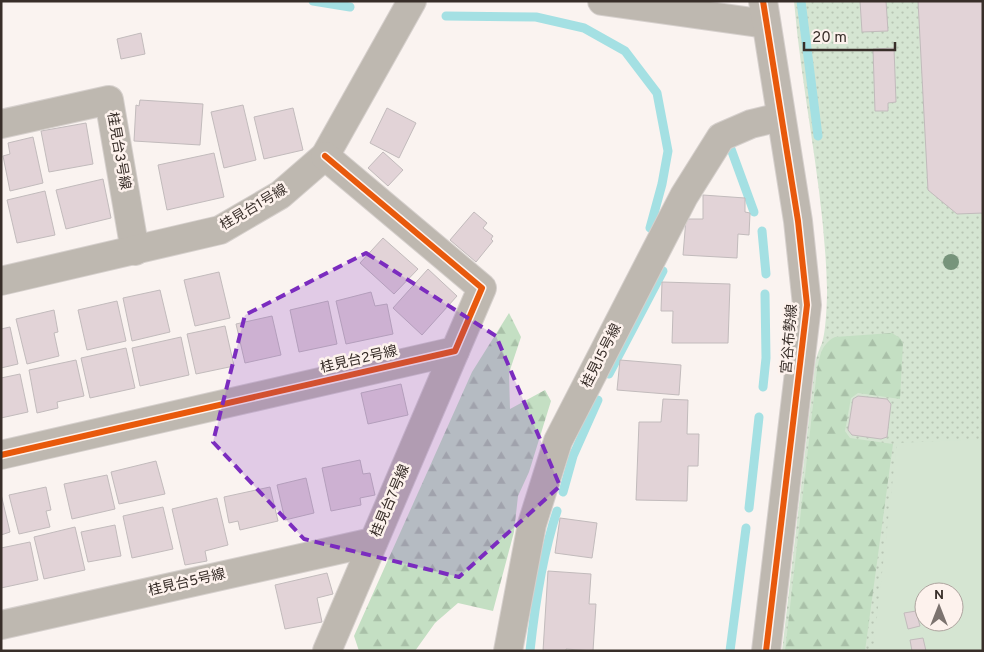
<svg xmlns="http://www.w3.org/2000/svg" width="984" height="652" font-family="Overpass,'Noto Sans JP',sans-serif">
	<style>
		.green { fill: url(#green-dots); fill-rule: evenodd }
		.forest { fill: url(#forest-firs) }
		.pitch { fill: #d5e5d2; fill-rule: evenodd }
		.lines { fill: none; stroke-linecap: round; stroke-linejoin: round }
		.stream { stroke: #a4e0e3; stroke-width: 9 }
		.building { fill: #e2d3d7; stroke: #c2bbbc }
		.minor-casing { stroke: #d6d0cd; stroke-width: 30 }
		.minor { stroke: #beb8b0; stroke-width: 28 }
		.cycleway-casing { stroke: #fdf2ed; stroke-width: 9 }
		.cycleway { stroke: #e8590c; stroke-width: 6 }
		.tree { fill: #77947b }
		.marked { fill: #7b2cbf; fill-opacity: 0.2; stroke: #7b2cbf; stroke-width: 4; stroke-dasharray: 10 6; stroke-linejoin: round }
		.labels { text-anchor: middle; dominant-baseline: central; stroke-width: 5; stroke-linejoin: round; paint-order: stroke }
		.street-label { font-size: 14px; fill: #382e29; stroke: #fdf2ed }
	</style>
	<defs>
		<pattern id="green-dots" width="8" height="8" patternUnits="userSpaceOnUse" patternTransform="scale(1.25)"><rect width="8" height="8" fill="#d5e5d2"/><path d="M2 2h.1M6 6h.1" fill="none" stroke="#b8c5b4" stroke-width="1.8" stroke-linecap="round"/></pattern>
		<pattern id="forest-firs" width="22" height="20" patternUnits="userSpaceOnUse" patternTransform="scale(1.25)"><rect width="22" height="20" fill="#c4dfc3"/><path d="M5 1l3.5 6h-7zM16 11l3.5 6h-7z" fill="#a9c0a8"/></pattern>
	</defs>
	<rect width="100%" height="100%" fill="#faf3f0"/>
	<path class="green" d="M794,1H983V651H782L815,365C816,356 819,351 822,343C826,332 827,302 827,290C825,193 802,97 794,1ZM924,592H954V622H924Z"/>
	<g class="forest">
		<path d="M509,313L521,337L509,373L510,409L545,390L551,401L529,472L518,496L514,532L493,611L458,603L435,623L415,651H359L354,636L472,372Z"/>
		<path d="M892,333L900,338L903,343L900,399L858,393L851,398L845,431L850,438L893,444L865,651H785L817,370C820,356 821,344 835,337Z"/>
	</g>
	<path class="pitch" d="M983,439V651H873L897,443ZM924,592H954V622H924Z"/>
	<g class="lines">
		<g class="stream">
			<path d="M313,1L350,7"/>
			<path d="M801,1L818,136"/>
			<path d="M446,16L536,17L584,28L625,51L657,93L668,151L662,184L650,228"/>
			<path d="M731,149L754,212"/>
			<path d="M762,231L766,274"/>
			<path d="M609,374L663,271"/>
			<path d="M763,387L766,358L765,294"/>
			<path d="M563,492L573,456L598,400"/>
			<path d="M749,508L759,417"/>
			<path d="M530,651C535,604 542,556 557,511"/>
			<path d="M730,651L746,528"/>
		</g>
	</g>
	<g class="building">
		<path d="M860,1H886L888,31L862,32Z"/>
		<path d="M918,1H983V213L957,214L928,190Z"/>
		<path d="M141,33L145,54L121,59L117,39Z"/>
		<path d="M894,48L896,102L888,103V111H875L873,49Z"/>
		<path d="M140,100L203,104L200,145L134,141L136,105L139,106Z"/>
		<path d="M243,105L256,160L224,168L211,112Z"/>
		<path d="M293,108L303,150L264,159L254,117Z"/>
		<path d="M387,108L416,123L399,158L370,143Z"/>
		<path d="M86,123L93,164L49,172L41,131Z"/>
		<path d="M33,137L43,183L10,191L3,156L10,154L8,143Z"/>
		<path d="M383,152L403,170L388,186L368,168Z"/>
		<path d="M214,153L224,197L167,210L158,165Z"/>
		<path d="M103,179L111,218L66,229L56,190Z"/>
		<path d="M45,191L55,235L17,243L7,200Z"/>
		<path d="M703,195L745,198V212L750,213L749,235L738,234L737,258L683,255L686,219H703Z"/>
		<path d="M474,212L487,223L483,228L493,236L491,239L493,241L476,262L450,240Z"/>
		<path d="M383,238L418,269L394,294L360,263Z"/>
		<path d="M428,269L457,296L422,335L393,308Z"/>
		<path d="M219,272L230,318L195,326L184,280Z"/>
		<path d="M662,282L730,284L728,343H672L673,311H661Z"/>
		<path d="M160,290L170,332L132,341L123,298Z"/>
		<path d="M371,292L375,306L387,304L393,334L346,344L336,301Z"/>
		<path d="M117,301L126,341L87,350L78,310Z"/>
		<path d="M328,301L337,344L299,352L290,310Z"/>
		<path d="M54,310L58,332L54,333L59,356L27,364L16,319Z"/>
		<path d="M272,316L281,355L245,363L236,324Z"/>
		<path d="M225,326L234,366L196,374L187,334Z"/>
		<path d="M10,327L18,364L1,368V329Z"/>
		<path d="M181,337L189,375L140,386L132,348Z"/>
		<path d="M126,348L135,388L90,398L81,358Z"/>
		<path d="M76,360L84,396L57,402L58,408L37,413L29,370Z"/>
		<path d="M620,360L681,365L679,395L617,390Z"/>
		<path d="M20,374L28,412L1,418V378Z"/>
		<path d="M401,384L408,415L368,424L361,393Z"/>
		<path d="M858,396L887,399L891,404L887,437L881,439L852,435L848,430L853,399Z"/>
		<path d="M663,399L688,400L687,434H699L698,466H688L687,501L636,500L639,422H661Z"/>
		<path d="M360,460L363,474L370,473L375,495L360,498L361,505L331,511L322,468Z"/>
		<path d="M156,461L165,494L119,504L111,472Z"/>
		<path d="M107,475L115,509L72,519L64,484Z"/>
		<path d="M306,478L314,513L285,520L277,485Z"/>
		<path d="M46,487L51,510L46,511L50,527L19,534L9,495Z"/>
		<path d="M270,487L278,521L240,530L238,521L229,523L224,497Z"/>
		<path d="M1,494L10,532L1,535Z"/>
		<path d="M217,498L228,545L205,551L207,561L185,565L172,509Z"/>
		<path d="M163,507L173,549L132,558L123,516Z"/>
		<path d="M560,518L597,523L592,558L555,553Z"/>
		<path d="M115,525L121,556L88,562L81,532Z"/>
		<path d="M75,527L85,570L44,579L34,537Z"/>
		<path d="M30,542L38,580L1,588V548Z"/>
		<path d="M548,571L591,574L589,604H596L593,651L566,649V651H543Z"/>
		<path d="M327,573L333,594L317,598L322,622L285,629L275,585Z"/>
		<path d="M916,611L920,626L908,629L904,613Z"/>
		<path d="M923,638L926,651H912L910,640Z"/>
	</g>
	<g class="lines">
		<defs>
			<g id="minor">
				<path d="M602,1L766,24"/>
				<path d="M763,1L798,221L807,305L766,651"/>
				<path d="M1,124L109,100L135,251"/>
				<path d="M1,281L220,230L280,195L325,156L412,1"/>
				<path d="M1,455L455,351L482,288L325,156"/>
				<path d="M1,625L373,542"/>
				<path d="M327,651L455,351"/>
				<path d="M508,651L532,524L558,441L684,196L721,137L751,124L780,117"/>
			</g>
		</defs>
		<use href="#minor" class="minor-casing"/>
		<use href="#minor" class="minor"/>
		<defs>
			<g id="cycleway">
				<path d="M763,1L798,221L807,305L766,651"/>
				<path d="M1,455L455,351L482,288L325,156"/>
			</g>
		</defs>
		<use href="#cycleway" class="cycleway-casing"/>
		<use href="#cycleway" class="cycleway"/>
	</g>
	<circle class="tree" cx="951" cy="262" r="8"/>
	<path class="marked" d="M366,253L496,336L560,486L459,577L304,539L213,442L245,315Z"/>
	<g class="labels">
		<g class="street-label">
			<text transform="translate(118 151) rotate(80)">桂見台3号線</text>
			<text transform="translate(254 208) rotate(-31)">桂見台1号線</text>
			<text transform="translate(790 339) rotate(-85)">宮谷布勢線</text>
			<text transform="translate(602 356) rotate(-63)">桂見15号線</text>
			<text transform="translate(359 360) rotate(-13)">桂見台2号線</text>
			<text transform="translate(391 501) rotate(-67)">桂見台7号線</text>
			<text transform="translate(187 583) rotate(-13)">桂見台5号線</text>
		</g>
	</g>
	<rect width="984" height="652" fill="none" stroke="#382e29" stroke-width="5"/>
	<g transform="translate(939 607)"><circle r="24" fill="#fdf2ed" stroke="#aea49f"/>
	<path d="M0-4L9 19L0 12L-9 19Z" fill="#7c736f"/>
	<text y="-8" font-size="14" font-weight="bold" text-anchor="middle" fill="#382e29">N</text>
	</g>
	<path d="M804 42v8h91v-8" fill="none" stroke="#382e29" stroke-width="2.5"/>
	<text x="812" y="42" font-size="15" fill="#382e29" stroke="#fdf2ed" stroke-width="4" paint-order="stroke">20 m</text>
</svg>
